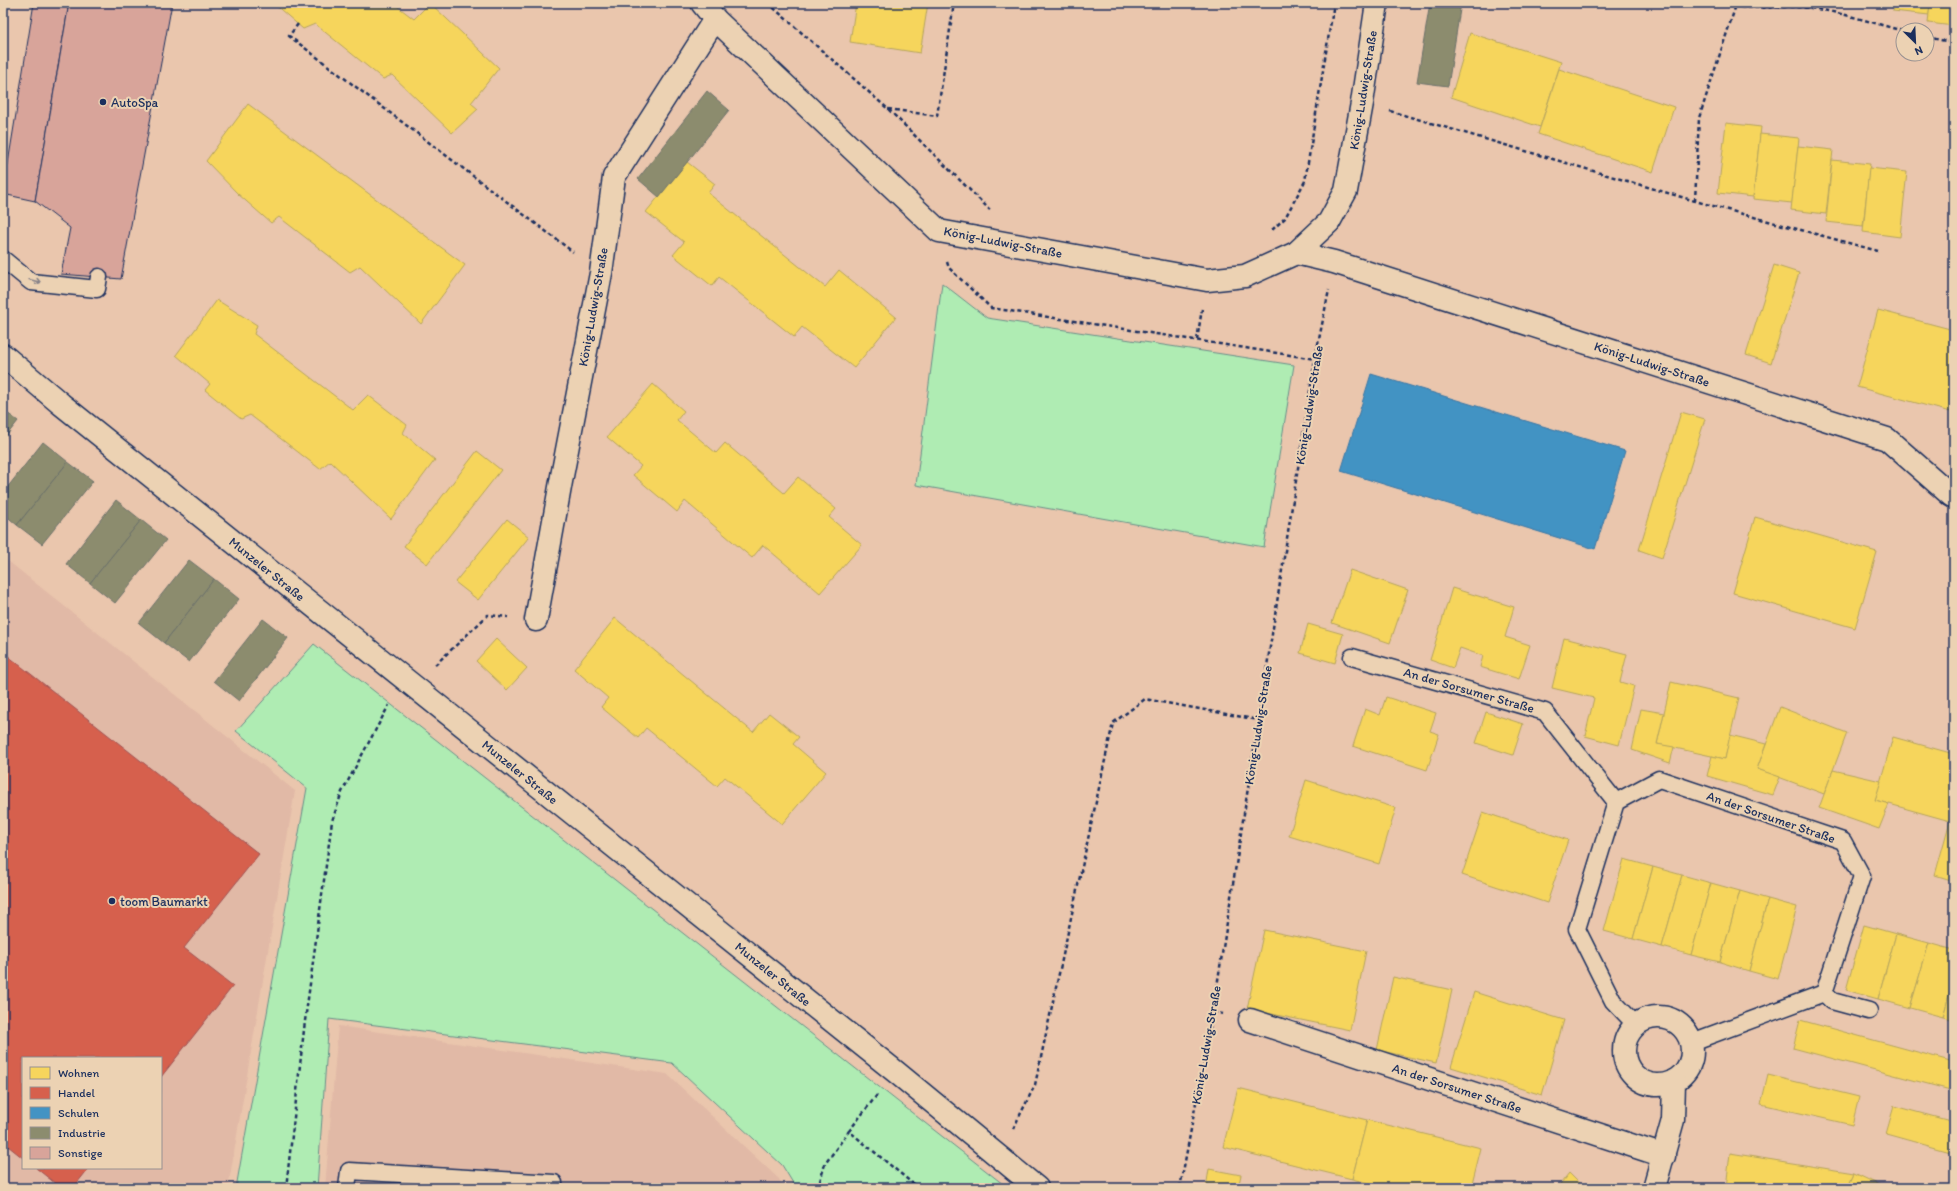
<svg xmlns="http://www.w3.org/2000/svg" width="1957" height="1191" font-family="Itim,sans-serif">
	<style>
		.built { fill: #e1b9a6; fill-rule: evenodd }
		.green { fill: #afecb3; stroke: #658e88 }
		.homes { fill: #f6d55c; stroke: #b4a35d }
		.shops { fill: #d6604d; stroke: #9e5152 }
		.schools { fill: #4393c3; stroke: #3775a5 }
		.industry { fill: #8c8c6e; stroke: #6a7069 }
		.building { fill: #d8a49a; stroke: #1b2f5e }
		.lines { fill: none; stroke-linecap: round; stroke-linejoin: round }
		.lane-casing { stroke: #1b2f5e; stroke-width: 19 }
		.street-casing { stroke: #1b2f5e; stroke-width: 25 }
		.path { stroke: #1b2f5e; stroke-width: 2.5; stroke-dasharray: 4 3; stroke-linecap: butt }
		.lane { stroke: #ecd2b3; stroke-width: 16 }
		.street { stroke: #ecd2b3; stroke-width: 22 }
		.oneway { stroke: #848088 }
		.poi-dot { fill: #1b2f5e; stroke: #ecd2b3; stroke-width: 1.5 }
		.labels { text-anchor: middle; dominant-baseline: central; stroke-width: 4; stroke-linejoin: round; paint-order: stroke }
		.street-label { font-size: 13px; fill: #1b2f5e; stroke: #ecd2b3 }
		.poi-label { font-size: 13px; fill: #1b2f5e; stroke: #ecd2b3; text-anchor: start }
	</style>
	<rect width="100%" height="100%" fill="#eac6ad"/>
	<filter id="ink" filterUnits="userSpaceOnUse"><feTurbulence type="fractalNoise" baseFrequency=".025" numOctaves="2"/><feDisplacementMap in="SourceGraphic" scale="8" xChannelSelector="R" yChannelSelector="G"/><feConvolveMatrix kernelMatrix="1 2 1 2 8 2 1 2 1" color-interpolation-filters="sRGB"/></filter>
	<g filter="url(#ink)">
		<g class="built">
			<path d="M3,557L295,791L228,1188H3ZM23,1058H161V1168H23Z"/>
			<path d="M338,1026L667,1074L779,1179L784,1188H325Z"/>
		</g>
		<g class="green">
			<path d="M942,283L987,318L1294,365L1264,547L916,485Z"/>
			<path d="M314,644L1008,1188H796L782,1165L672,1063L329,1019L317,1188H236L307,788L236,731Z"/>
		</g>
		<g class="homes">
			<path d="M273,3H393L414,19L430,3L499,68L471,103L478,109L452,133L392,75L383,79L315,24L303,29Z"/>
			<path d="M856,3H928L920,53L850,42Z"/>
			<path d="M1894,3H1930L1929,15L1893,11Z"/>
			<path d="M1930,3H1954V26L1928,23Z"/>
			<path d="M1470,33L1561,62L1540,127L1451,97Z"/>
			<path d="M1559,69L1674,107L1653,172L1538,134Z"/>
			<path d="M248,104L465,265L421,324L360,266L350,272L279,217L271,223L238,194L206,161Z"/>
			<path d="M1726,123L1761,127L1753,197L1718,193Z"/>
			<path d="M1760,134L1799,138L1792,203L1753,199Z"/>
			<path d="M1798,146L1833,150L1826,214L1791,210Z"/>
			<path d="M1832,160L1870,164L1863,226L1826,222Z"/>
			<path d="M687,162L715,184L708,193L825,287L839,270L896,317L854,368L802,327L794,337L719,277L712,286L673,255L684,242L646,212Z"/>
			<path d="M1869,168L1907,172L1900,237L1863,232Z"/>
			<path d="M1774,265L1799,273L1771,363L1746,355Z"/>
			<path d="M217,300L257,325L254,334L353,410L368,395L407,425L403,433L435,460L391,519L330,461L320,469L250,415L241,419L205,390L210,384L176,355Z"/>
			<path d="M1878,310L1954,330V413L1857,387Z"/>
			<path d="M653,384L684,411L677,420L716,453L725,443L784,493L798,477L836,509L829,517L862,545L820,593L763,545L752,558L685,501L677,512L633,475L641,466L607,437Z"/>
			<path d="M1681,412L1705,419L1662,558L1639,550Z"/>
			<path d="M477,451L501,470L427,564L404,546Z"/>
			<path d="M1755,517L1877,552L1855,628L1733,593Z"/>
			<path d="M507,519L529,537L478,600L455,582Z"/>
			<path d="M1350,570L1408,590L1390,643L1332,623Z"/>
			<path d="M1452,588L1514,607L1505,637L1530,645L1519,679L1480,667L1483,656L1460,648L1453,668L1430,660Z"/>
			<path d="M615,618L753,732L769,713L799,737L793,744L826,772L782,824L725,777L717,786L646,728L638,738L601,707L608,698L574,669Z"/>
			<path d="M1308,624L1343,634L1335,663L1300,653Z"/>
			<path d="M1564,638L1627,654L1620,682L1634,686L1619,745L1585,736L1594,698L1552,688Z"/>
			<path d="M496,639L527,668L507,690L476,661Z"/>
			<path d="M1671,682L1739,698L1725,759L1657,744Z"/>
			<path d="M1386,697L1436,713L1430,731L1439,734L1427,770L1353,746L1365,709L1380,715Z"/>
			<path d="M1780,707L1847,733L1824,794L1757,769Z"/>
			<path d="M1641,709L1664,713L1657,744L1674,747L1670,763L1632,750Z"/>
			<path d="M1486,712L1523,724L1513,755L1476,743Z"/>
			<path d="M1730,735L1766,744L1757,769L1780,777L1773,795L1707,776L1712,756L1725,759Z"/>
			<path d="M1893,737L1954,754V881L1935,875L1950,821L1875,800Z"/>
			<path d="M1833,770L1881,781L1875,800L1889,804L1879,829L1819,808Z"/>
			<path d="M1306,780L1396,808L1379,864L1289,836Z"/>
			<path d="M1483,812L1568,840L1547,903L1462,875Z"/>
			<path d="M1624,859L1653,867L1633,939L1604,931Z"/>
			<path d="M1653,867L1682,875L1662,947L1633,939Z"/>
			<path d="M1682,875L1711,883L1691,955L1662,947Z"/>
			<path d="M1711,883L1740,891L1720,962L1691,955Z"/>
			<path d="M1740,891L1768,899L1749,971L1720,962Z"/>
			<path d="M1768,899L1797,907L1778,979L1749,971Z"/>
			<path d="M1864,925L1896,934L1878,999L1846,990Z"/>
			<path d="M1264,930L1366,951L1350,1030L1247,1009Z"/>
			<path d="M1896,934L1929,943L1910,1008L1878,999Z"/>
			<path d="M1929,943L1954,950V977L1943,1017L1910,1008Z"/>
			<path d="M1393,977L1452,990L1436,1063L1377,1050Z"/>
			<path d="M1954,977V1020L1943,1017Z"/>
			<path d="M1474,992L1564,1020L1542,1095L1451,1067Z"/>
			<path d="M1800,1020L1954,1062V1091L1793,1048Z"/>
			<path d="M1768,1075L1859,1097L1852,1125L1761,1104Z"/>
			<path d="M1238,1088L1367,1120L1352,1179L1223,1147Z"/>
			<path d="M1894,1106L1954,1122V1153L1886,1134Z"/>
			<path d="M1367,1120L1481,1148L1471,1188H1388L1352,1179Z"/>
			<path d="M1730,1153L1854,1173L1847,1188H1726Z"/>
			<path d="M1209,1169L1241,1175L1238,1188H1206Z"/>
			<path d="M1569,1173L1584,1188H1557Z"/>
			<path d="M1854,1173L1886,1188H1847Z"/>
		</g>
		<g class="shops">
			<path d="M3,652L259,854L184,948L233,986L161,1077V1058H23V1158L3,1142Z"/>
			<path d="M36,1168H89L73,1188H61Z"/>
		</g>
		<path class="schools" d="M1371,374L1625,451L1595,549L1341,471Z"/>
		<g class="industry">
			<path d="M1430,3H1461L1448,86L1417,82Z"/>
			<path d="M707,91L729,110L659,197L638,179Z"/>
			<path d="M3,410L18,421L3,440Z"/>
			<path d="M43,442L68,462L17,525L3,513V493Z"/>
			<path d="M68,462L93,481L42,544L17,525Z"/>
			<path d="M116,500L141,520L90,583L66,564Z"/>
			<path d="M141,520L166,540L115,603L90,583Z"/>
			<path d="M189,560L214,579L164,643L139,623Z"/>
			<path d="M214,579L239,599L189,662L164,643Z"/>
			<path d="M263,619L288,638L239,701L214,681Z"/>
		</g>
		<g class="building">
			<path d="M34,3H69L35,201L3,194Z"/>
			<path d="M69,3H172L121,279L61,274L70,228L35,201Z"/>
		</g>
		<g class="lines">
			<defs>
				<g id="lane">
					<path d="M3,259L31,282L97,289L99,277"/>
					<path d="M1352,657L1545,712L1616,802"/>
					<path d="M1824,993L1832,1001L1869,1011"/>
					<path d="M1635,1024L1613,1001L1577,929L1616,802L1659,779L1843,841L1862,876L1824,993L1692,1042"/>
					<path d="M347,1188L349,1171L554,1183V1188"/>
				</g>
				<g id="street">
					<path d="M702,3L715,19L939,231L1207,280L1245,276L1296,253L1329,222L1346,191L1362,103L1377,3"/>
					<path d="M1296,253L1334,262L1887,439L1952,496"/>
					<path d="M3,355L61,404L896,1072L1037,1188"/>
					<path d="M536,620L562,476L601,273L614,177L715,19"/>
					<circle cx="1658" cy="1051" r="34"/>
					<path d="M1250,1020L1664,1156"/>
					<path d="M1654,1188L1673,1120L1674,1081"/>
				</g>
			</defs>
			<use href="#lane" class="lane-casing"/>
			<use href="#street" class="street-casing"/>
			<g class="path">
				<path d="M768,3L888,109L990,210"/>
				<path d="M1720,3C1749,12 1781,4 1811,8C1840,12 1874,23 1903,31"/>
				<path d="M298,24L289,36L573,252"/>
				<path d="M1927,37L1954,43"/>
				<path d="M888,109L937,116L954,3"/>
				<path d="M1390,111L1695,201L1878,251"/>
				<path d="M1695,201L1699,118L1735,8"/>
				<path d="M1272,230L1285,218L1305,181L1334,3"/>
				<path d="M947,262L949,268L991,308L1315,359"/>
				<path d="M1197,340L1202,309"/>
				<path d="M435,665L488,615L508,617"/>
				<path d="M1213,1012L1223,1014"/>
				<path d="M877,1095L849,1131L918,1188"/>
				<path d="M1013,1129L1035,1085L1113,723L1145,699L1259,720"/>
				<path d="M286,1188L305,1021L332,821L342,792L389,705"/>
				<path d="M818,1188L825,1164L849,1131"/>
				<path d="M1180,1188L1213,1012L1315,359L1329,290"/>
			</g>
			<use href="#lane" class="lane"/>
			<use href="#street" class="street"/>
		</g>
		<defs><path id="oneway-shaft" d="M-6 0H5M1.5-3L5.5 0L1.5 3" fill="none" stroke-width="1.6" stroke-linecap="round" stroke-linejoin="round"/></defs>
		<use class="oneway" href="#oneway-shaft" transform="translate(35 281) rotate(15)"/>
	</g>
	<g class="poi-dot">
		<circle cx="103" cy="102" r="4"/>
		<circle cx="112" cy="901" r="4"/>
	</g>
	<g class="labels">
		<g class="street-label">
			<text transform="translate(1363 90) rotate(-81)">König-Ludwig-Straße</text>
			<text transform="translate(1003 242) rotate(11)">König-Ludwig-Straße</text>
			<text transform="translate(593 307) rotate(-80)">König-Ludwig-Straße</text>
			<text transform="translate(1652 364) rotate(18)">König-Ludwig-Straße</text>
			<text transform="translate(1309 405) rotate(-81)">König-Ludwig-Straße</text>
			<text transform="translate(267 569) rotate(39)">Munzeler Straße</text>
			<text transform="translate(1469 690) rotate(16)">An der Sorsumer Straße</text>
			<text transform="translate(1258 725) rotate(-81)">König-Ludwig-Straße</text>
			<text transform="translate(520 772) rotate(39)">Munzeler Straße</text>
			<text transform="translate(1771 817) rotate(19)">An der Sorsumer Straße</text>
			<text transform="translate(773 974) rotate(39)">Munzeler Straße</text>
			<text transform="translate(1206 1045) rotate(-80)">König-Ludwig-Straße</text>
			<text transform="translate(1457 1088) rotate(18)">An der Sorsumer Straße</text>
		</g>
		<g class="poi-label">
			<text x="111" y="102">AutoSpa</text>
			<text x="120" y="901">toom Baumarkt</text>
		</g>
	</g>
	<rect width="1957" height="1191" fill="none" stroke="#ecd2b3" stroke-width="16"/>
	<rect x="8" y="8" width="1941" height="1175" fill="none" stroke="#1b2f5e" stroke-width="1.5" filter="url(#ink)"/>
	<rect x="22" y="1057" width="140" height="112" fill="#ecd2b3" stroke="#989191"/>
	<rect x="30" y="1067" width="20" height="12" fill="#f6d55c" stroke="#989191"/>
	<text x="58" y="1077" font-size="12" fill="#1b2f5e">Wohnen</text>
	<rect x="30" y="1087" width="20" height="12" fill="#d6604d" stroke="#989191"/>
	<text x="58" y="1097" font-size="12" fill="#1b2f5e">Handel</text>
	<rect x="30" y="1107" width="20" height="12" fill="#4393c3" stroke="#989191"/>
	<text x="58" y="1117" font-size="12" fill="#1b2f5e">Schulen</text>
	<rect x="30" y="1127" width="20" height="12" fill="#8c8c6e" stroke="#989191"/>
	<text x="58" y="1137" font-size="12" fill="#1b2f5e">Industrie</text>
	<rect x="30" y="1147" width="20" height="12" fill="#d8a49a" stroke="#989191"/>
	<text x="58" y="1157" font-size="12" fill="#1b2f5e">Sonstige</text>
	<g transform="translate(1915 42) rotate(156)"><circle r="19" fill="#ecd2b3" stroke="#989191"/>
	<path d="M0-3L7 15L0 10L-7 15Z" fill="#1b2f5e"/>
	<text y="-6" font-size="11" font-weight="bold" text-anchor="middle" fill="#1b2f5e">N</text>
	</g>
</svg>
